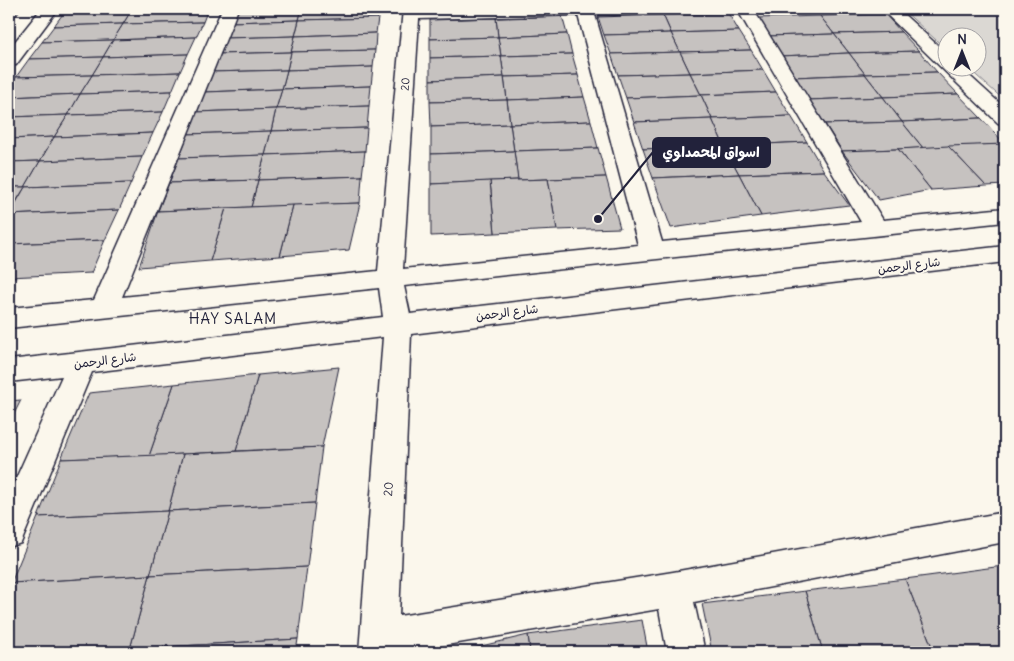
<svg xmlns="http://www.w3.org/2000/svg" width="1014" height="661" font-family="Delius,'Playpen Sans Arabic',sans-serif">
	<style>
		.green { fill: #dbd8d3; stroke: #7e7d87 }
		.building { fill: #c6c2c0; stroke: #22223b }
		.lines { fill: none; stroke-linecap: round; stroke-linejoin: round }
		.minor-casing { stroke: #22223b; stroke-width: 3 }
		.minor { fill: #fbf7ec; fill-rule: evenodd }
		.labels { text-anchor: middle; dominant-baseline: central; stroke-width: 4; stroke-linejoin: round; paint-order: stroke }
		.far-street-label { font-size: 11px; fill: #22223b; stroke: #fbf7ec }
		.street-label { font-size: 12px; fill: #22223b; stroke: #fbf7ec }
		.quarter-label { font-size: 15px; letter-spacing: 1px; fill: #22223b; stroke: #fbf7ec }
		.leader { fill: none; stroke: #22223b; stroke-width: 2 }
		.callout-dot { fill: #22223b; stroke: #fbf7ec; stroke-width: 2 }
		.callout { fill: #22223b; stroke: #22223b; stroke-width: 2 }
		.callout-label { font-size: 14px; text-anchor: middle; font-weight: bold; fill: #fff }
	</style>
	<rect width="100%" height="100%" fill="#fbf7ec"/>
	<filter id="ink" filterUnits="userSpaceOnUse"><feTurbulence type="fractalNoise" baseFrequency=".02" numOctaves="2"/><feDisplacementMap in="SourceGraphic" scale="10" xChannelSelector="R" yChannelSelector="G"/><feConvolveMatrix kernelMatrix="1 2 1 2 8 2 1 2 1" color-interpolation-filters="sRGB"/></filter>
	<g filter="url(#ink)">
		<path class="green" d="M902,9H1005V101L968,68H976V38H946V49Z"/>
		<g class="building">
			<path d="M9,9H21L13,18H9Z"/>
			<path d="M66,9H132L65,11Z"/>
			<path d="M132,9H208L203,22L123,24Z"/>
			<path d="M132,9L123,24L54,26L65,11Z"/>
			<path d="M237,9H302L299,20L232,22Z"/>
			<path d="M302,9H379L378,18L299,20Z"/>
			<path d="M728,13L739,31L671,33L663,15Z"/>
			<path d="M885,14L901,32L834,34L820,16Z"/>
			<path d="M663,15L671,33L604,35L598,17Z"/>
			<path d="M562,16L567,34L498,37L496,18Z"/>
			<path d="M820,16L834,34L767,36L756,18Z"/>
			<path d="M378,18L376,33L295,36L299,20Z"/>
			<path d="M496,18L498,37L430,39V20Z"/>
			<path d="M299,20L295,36L226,38L232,22Z"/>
			<path d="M203,22L196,37L113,40L123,24Z"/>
			<path d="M123,24L113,40L42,42L54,26Z"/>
			<path d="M739,31L751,50L680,52L671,33Z"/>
			<path d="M901,32L919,51L849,53L834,34Z"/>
			<path d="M376,33L375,50L291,52L295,36Z"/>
			<path d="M671,33L680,52L611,54L604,35Z"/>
			<path d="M567,34L572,54L501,56L498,37Z"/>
			<path d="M834,34L849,53L780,56L767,36Z"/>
			<path d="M295,36L291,52L219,54L226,38Z"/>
			<path d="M196,37L188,54L103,57L113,40Z"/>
			<path d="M498,37L501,56L430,58V39Z"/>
			<path d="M113,40L103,57L29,59L42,42Z"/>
			<path d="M375,50L373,67L287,70L291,52Z"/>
			<path d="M751,50L763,70L690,73L680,52Z"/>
			<path d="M919,51L937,72L865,74L849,53Z"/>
			<path d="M291,52L287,70L212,72L219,54Z"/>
			<path d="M680,52L690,73L618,75L611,54Z"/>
			<path d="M849,53L865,74L794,77L780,56Z"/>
			<path d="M188,54L180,72L92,75L103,57Z"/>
			<path d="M572,54L578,75L504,77L501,56Z"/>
			<path d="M501,56L504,77L430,80V58Z"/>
			<path d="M103,57L92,75L16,77L29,59Z"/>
			<path d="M373,67L371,86L282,89L287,70Z"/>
			<path d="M287,70L282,89L205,92L212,72Z"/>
			<path d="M763,70L776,92L701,95L690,73Z"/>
			<path d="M180,72L172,91L80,94L92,75Z"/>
			<path d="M937,72L958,94L883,97L865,74Z"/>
			<path d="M690,73L701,95L626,98L618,75Z"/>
			<path d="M865,74L883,97L809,100L794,77Z"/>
			<path d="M92,75L80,94L9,97V87L16,77Z"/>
			<path d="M578,75L584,97L507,100L504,77Z"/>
			<path d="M504,77L507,100L430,102V80Z"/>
			<path d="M371,86L369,106L276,109L282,89Z"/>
			<path d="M282,89L276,109L197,112L205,92Z"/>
			<path d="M172,91L163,112L68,115L80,94Z"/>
			<path d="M776,92L791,116L712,119L701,95Z"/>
			<path d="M80,94L68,115L9,117V97Z"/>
			<path d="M958,94L981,118L902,122L883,97Z"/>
			<path d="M701,95L712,119L634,122L626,98Z"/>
			<path d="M584,97L591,121L510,124L507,100Z"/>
			<path d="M883,97L902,122L825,124L809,100Z"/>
			<path d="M507,100L510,124L431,127L430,102Z"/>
			<path d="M369,106L367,128L271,131L276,109Z"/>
			<path d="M276,109L271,131L188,134L197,112Z"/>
			<path d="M163,112L153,133L54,137L68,115Z"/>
			<path d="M68,115L54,137L9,139V117Z"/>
			<path d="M791,116L807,142L724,146L712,119Z"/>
			<path d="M981,118L1005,144L923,148L902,122Z"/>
			<path d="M712,119L724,146L643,149L634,122Z"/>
			<path d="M591,121L598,148L514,151L510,124Z"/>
			<path d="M902,122L923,148L842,151L825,124Z"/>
			<path d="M510,124L514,151L431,154V127Z"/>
			<path d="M367,128L365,151L265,155L271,131Z"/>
			<path d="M271,131L265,155L179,158L188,134Z"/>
			<path d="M153,133L142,157L40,161L54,137Z"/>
			<path d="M54,137L40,161L9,162V139Z"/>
			<path d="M807,142L824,171L739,174L724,146Z"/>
			<path d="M1005,144V185L986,186L948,146Z"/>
			<path d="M724,146L739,174L653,178L643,149Z"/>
			<path d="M948,146L986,186L931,190L898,149Z"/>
			<path d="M598,148L606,177L518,180L514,151Z"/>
			<path d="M898,149L931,190L879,200L842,151Z"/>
			<path d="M365,151L362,176L258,180L265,155Z"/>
			<path d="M514,151L518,180L431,184V154Z"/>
			<path d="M265,155L258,180L169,183L179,158Z"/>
			<path d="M142,157L131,183L25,187L40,161Z"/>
			<path d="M40,161L25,187H9V162Z"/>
			<path d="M824,171L849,205L761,216L739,174Z"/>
			<path d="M739,174L761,216L671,228L653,178Z"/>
			<path d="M362,176L360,203L251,207L258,180Z"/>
			<path d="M606,177L620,228L557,230L548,179Z"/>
			<path d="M548,179L557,230L495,233L490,181Z"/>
			<path d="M258,180L251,207L158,211L169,183Z"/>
			<path d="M490,181L495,233L431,236V184Z"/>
			<path d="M131,183L119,210L9,215L25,187Z"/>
			<path d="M9,187H25L9,213Z"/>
			<path d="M360,203L349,250L280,256L293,205Z"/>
			<path d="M293,205L280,256L210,261L226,208Z"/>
			<path d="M226,208L210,261L139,267L158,211Z"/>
			<path d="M119,210L105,240L9,244V215Z"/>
			<path d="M105,240L91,273L9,277V244Z"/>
			<path d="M339,367L322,447L236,451L258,375Z"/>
			<path d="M258,375L236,451L149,456L174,384Z"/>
			<path d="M174,384L149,456L61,459L89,393Z"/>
			<path d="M21,400L9,424V401Z"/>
			<path d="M322,447L315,503L168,511L183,454Z"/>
			<path d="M183,454L168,511L38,517L61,459Z"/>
			<path d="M315,503L307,567L150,575L168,511Z"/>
			<path d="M168,511L150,575L11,583L38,517Z"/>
			<path d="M1003,566L1005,570V652H934L905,579Z"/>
			<path d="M307,567L298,639L130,649L150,575Z"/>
			<path d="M150,575L130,649L69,652H9V589L11,583Z"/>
			<path d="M905,579L934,652H823L805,591Z"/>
			<path d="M805,591L823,652H712L702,604Z"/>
			<path d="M642,620L648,652H530L528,635Z"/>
			<path d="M528,635L530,652H456Z"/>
			<path d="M298,639L296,652H129L130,649Z"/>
			<path d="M130,649L129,652H69Z"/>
		</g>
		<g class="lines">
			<defs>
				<g id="minor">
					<path d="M41,9H58L16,65L9,66V49Z"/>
					<path d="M222,9H238L122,297L378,271L403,9H644L642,13L636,14L595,15L662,242L861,222L737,9H753L883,220L1005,208V222L404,286L410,314L1005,246V262L411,334L399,616L673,572L1005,512V542L694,602L705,652H667L659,609L405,652H359L383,337L92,372L21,543L9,547V494L62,376L9,382V360L383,317L379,288L9,328V308L94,300ZM578,15L638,245L403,269L419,19Z"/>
					<path d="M881,9H898L946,53V68H961L1005,108V125L998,123Z"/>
				</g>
			</defs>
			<use href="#minor" class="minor-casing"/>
			<use href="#minor" class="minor"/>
		</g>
	</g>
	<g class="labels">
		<g class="far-street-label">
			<text transform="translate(405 84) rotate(-86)">20</text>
		</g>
		<g class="street-label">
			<text transform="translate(909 265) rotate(-7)">شارع الرحمن</text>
			<text transform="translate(507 312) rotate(-7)">شارع الرحمن</text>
			<text transform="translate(105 360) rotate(-7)">شارع الرحمن</text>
			<text transform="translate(388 489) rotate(-87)">20</text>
		</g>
		<g class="quarter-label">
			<text x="233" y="318">HAY SALAM</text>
		</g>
	</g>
	<path class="leader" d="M598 219L653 152"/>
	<circle class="callout-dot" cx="598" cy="219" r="5"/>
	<rect class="callout" x="653" y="138" width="117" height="29" rx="5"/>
	<g class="callout-label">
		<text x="711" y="157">اسواق المحمداوي</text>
	</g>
	<rect width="1014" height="661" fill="none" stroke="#fbf7ec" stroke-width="30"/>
	<rect x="15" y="15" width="984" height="631" fill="none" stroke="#22223b" stroke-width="2" filter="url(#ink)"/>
	<g transform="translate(962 52)"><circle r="24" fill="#fbf7ec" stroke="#a4a2a5"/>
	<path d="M0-4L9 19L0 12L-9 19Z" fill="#22223b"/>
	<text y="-8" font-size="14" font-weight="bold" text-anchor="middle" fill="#22223b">N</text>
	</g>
</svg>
